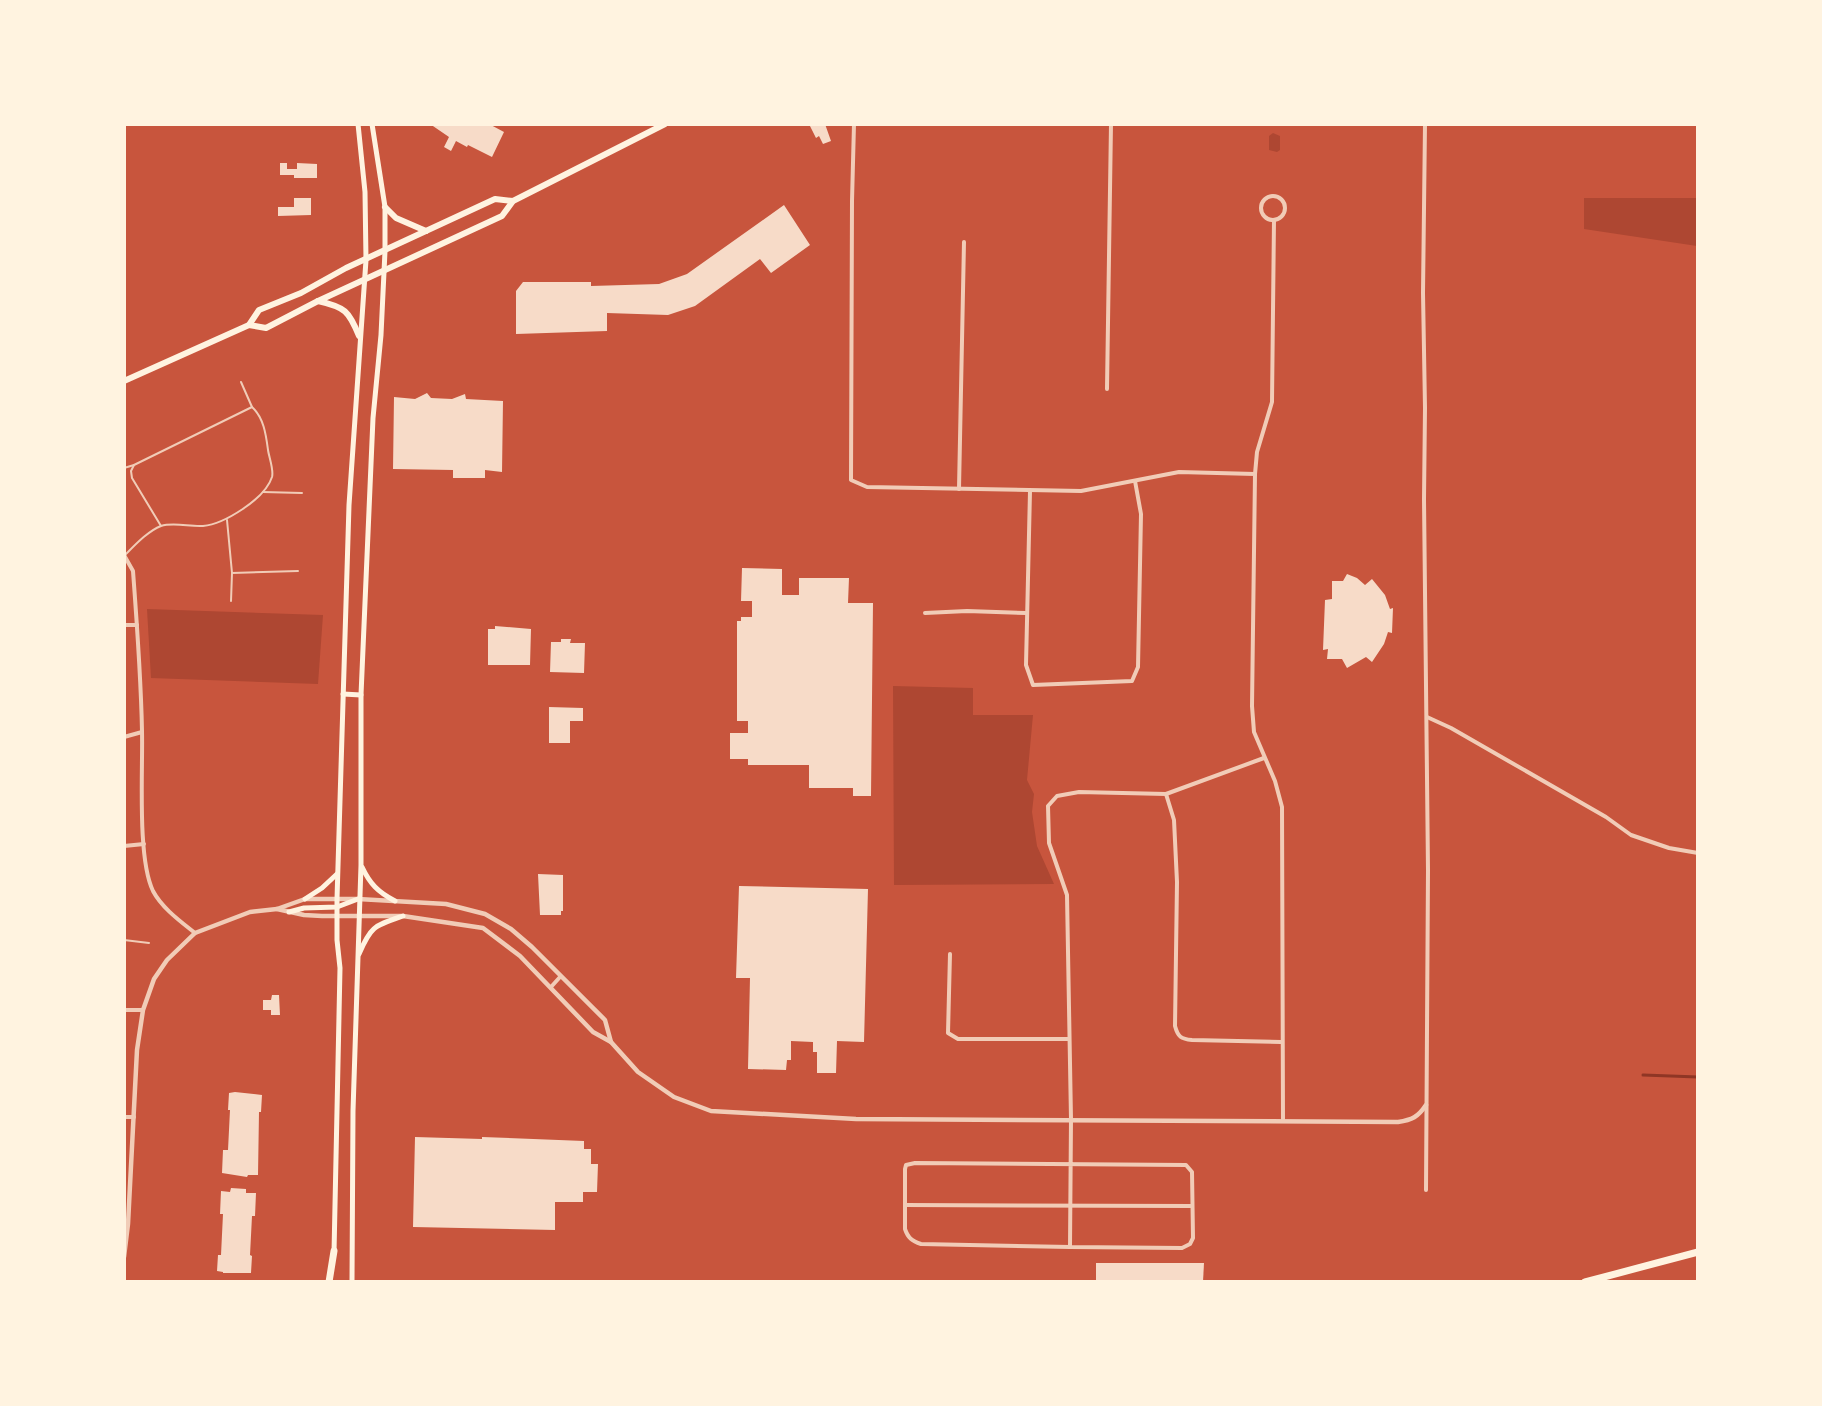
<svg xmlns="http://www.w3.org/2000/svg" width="1822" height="1406" font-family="'Times New Roman',serif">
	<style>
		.green { fill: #ae4732 }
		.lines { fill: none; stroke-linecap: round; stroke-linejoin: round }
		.stream { stroke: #8f3625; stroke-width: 3 }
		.building { fill: #f7dbc8 }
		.service { stroke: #f1ccb7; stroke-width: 2 }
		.minor { stroke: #f1ccb7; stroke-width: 4 }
		.tertiary { stroke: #f1ccb7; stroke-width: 4.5 }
		.secondary { stroke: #fff3e0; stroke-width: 5 }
		.primary { stroke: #fff3e0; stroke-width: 6 }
		.motorway { stroke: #fff3e0; stroke-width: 7 }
	</style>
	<rect width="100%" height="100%" fill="#c8553d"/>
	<g class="green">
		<path d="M1273,133L1280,136V150L1277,152L1269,150V136Z"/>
		<path d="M1584,198H1697V246L1584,229Z"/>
		<path d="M147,609L323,615L318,684L151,678Z"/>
		<path d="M893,686L973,688V715H1033L1027,780L1034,794L1032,812L1037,846L1054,884L894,885Z"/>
	</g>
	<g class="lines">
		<path class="stream" d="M1643,1075L1698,1077"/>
	</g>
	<g class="building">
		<path d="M430,124H489L504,132L492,157L468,145L467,147L456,141L451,151L444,147L449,137Z"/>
		<path d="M809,124H825L831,141L823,144L819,136L816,138Z"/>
		<path d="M280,163H287V169H297V163L317,164V178H294V175H280Z"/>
		<path d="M294,198H311V215L278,216V207H294Z"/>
		<path d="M784,205L810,245L771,273L760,259L695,306L668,315L607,313V331L516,334V291L523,282H591V286L659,284L687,274Z"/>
		<path d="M427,393L431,398L452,399L465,394L466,399L503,401L502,472L485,470V478H453V470L393,469L394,397L415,399Z"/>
		<path d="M742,568L782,569V595H799V578H849L848,603H873L871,796H853V788H809V765H748V759H730V733H748V721H737V621H741V617H752V601H741Z"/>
		<path d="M1347,574L1357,578L1365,585L1372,579L1385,595L1390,609L1393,608L1392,633L1388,632L1384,644L1372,662L1366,657L1347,668L1342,659H1327L1328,649L1323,650L1325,600L1332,599V581H1343Z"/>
		<path d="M495,626L531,629L530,665H488V629H495Z"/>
		<path d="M561,639H571L570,643H585L584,673L550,672L551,642H561Z"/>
		<path d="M549,707L583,708V721H570V743H549Z"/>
		<path d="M538,874L563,875V911H561V915H540Z"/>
		<path d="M739,886L868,889L864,1042L837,1041L836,1073H817V1052H813V1042L791,1041V1060H787L786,1070L748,1069L750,978H736Z"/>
		<path d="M272,995H279L280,1015H271V1010H263V1000H271Z"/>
		<path d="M235,1092L262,1095L261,1112H259L258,1175H248L247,1177L222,1173L223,1150H228L230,1110H228L229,1093Z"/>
		<path d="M415,1137L482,1139V1137L584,1141V1149H591V1164H598L597,1192H583V1202H555V1230L413,1227Z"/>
		<path d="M231,1188L246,1189V1193H256L255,1216H252L250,1255L252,1256L251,1273H223V1272L217,1271L218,1255H221L223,1214H220L221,1191L230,1192Z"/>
		<path d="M1096,1263H1204L1203,1282H1096Z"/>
	</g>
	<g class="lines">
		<g class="service">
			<path d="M241,382L252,407"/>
			<path d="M124,468L134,465"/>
			<path d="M263,492L302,493"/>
			<path d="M227,520L232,573L231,601"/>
			<path d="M125,555C135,545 148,531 161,526C174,522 190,527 203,526C224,524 265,499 272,477C274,470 269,457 268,450C266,435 264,418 252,407L134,465L131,471L132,478L161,526"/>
			<path d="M232,573L298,571"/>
			<path d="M124,940L149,943"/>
		</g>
		<g class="minor">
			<path d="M854,124L852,201L851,480L867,487L1081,491L1179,472L1255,474L1252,706L1254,732L1275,781L1282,807L1283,1121"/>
			<path d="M1425,124L1423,293L1425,408L1424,499L1428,870L1426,1190"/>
			<circle cx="1273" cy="208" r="12"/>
			<path d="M1107,389L1111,124"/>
			<path d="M1255,474L1257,452L1272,402L1274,220"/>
			<path d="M959,489L964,242"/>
			<path d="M1030,491L1026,665L1033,685L1132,681L1138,667L1141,514L1135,481"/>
			<path d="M124,555L133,571C137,624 141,678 142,731C143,770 137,858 153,891C162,908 180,921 195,933"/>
			<path d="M925,613L967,611L1026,613"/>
			<path d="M124,625H137"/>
			<path d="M1427,717L1451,728L1606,817L1631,835L1669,848L1698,853"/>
			<path d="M124,737L142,732"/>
			<path d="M1166,794L1174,820L1177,882L1175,1026C1178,1037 1181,1039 1192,1040L1281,1042"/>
			<path d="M124,846L144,844"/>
			<path d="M950,954L948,1033L958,1039H1069"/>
			<path d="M551,987L560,977"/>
			<path d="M124,1010H143"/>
			<path d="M124,1117H134"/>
			<path d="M905,1205L1192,1206"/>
			<path d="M1070,1247L1182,1248L1190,1244L1193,1238L1192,1172L1186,1165L915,1163L906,1165L905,1169V1229C908,1238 912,1241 921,1244L1070,1247L1071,1119L1067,895L1049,843L1048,806L1057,796L1079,792L1166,794L1264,758"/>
		</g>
		<g class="tertiary">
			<path d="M277,909L304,915L322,916H403L483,928L520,956L593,1032L611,1042L638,1072L674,1097L711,1111L856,1119L1398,1122C1412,1120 1418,1117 1426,1105"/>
			<path d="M124,1257L128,1224L137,1050L143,1010L154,979L167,960L195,933L250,912L277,909L305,899H358L446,904L485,914L511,929L532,947L605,1020L611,1042"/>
		</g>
		<g class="secondary">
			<path d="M343,694L361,695"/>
			<path d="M362,867C370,884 378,892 395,901"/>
			<path d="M305,899L322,888L337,874"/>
			<path d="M289,912L304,908L337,907L358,899"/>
			<path d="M359,954C371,926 374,926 403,916"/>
			<path d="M334,1253L340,968L337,940V899L349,505L366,260L365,192L358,124"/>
			<path d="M352,1282L353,1111L361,865V695L373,418L381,335L385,251V207L372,124"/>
		</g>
		<g class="primary">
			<path d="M385,207L396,218L426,231"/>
			<path d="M318,301C345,307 349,311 359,336"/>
			<path d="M249,325L266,328L318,301L502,216L513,201L665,124"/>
			<path d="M124,381L249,325L259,310L301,293L346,268L495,199L513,201"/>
		</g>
		<g class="motorway">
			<path d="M329,1282L334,1251"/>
			<path d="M1585,1282L1698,1252"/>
		</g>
	</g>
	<rect width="1822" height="1406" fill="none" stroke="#fff3e0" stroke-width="252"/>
</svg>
